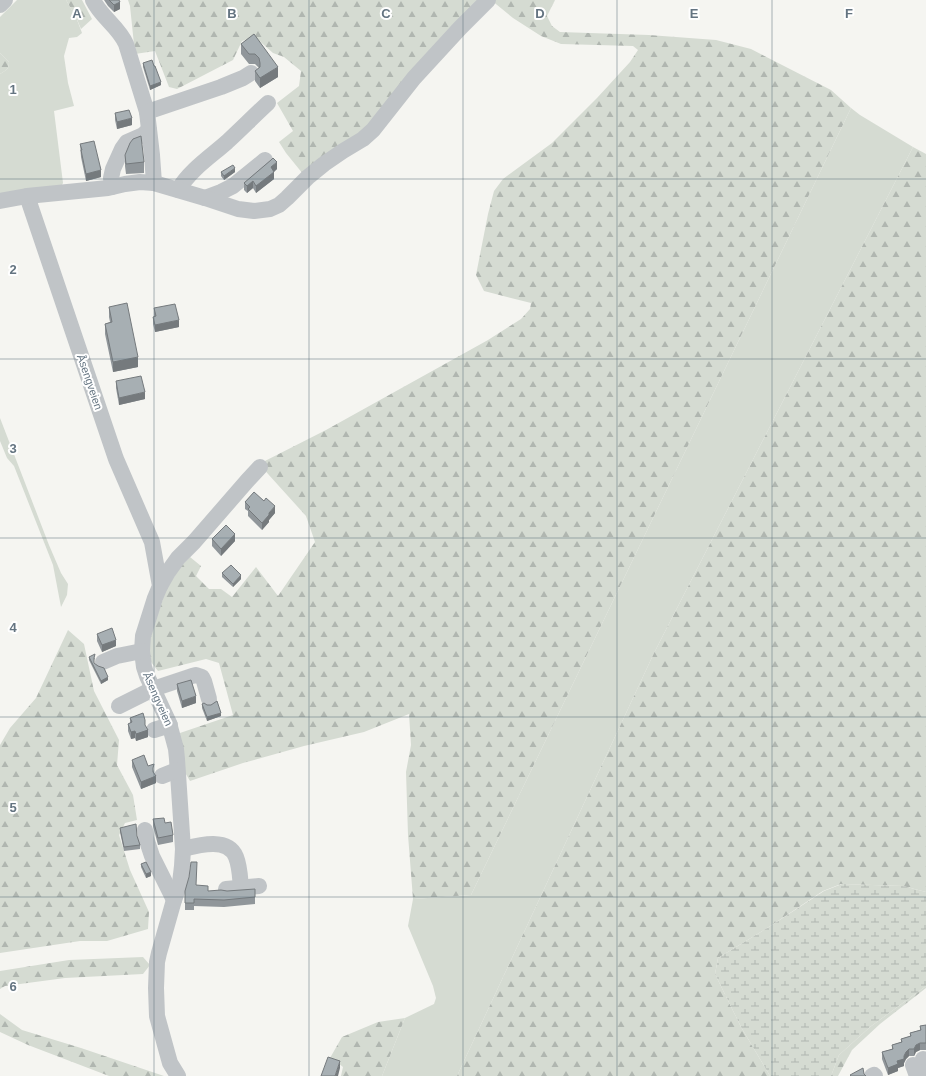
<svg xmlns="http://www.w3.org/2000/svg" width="926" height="1076" font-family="Arial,sans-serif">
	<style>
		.grass { fill: #d5dbd2 }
		.forest { fill: url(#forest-firs) }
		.wetland { fill: url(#wetland-marsh) }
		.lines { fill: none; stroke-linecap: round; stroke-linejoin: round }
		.minor { stroke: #c0c4c7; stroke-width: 16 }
		.wall { fill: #90969a }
		.shaded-wall { fill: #757a7d }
		.building { fill: #a7afb3; stroke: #757a7d }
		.grid { fill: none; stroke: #647481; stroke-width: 1; stroke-opacity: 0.55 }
		.labels { text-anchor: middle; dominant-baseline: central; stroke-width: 4; stroke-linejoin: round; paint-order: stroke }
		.street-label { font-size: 11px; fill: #647481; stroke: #fff }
		.grid-label { font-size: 13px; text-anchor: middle; font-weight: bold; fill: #647481; stroke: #fff; stroke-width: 4; stroke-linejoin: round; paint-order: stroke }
	</style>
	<defs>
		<pattern id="forest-firs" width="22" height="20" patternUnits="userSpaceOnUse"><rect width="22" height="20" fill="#d5dbd2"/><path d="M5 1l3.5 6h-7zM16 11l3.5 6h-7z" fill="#b0b6b0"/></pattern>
		<pattern id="wetland-marsh" width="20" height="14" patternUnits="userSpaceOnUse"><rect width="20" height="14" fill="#d5dbd2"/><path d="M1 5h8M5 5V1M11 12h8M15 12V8" fill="none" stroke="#b0b6b0"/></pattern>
	</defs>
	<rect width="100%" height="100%" fill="#f5f5f1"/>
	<g class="grass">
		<path d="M17,0H66L76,17L82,33L77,37L69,38L64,56L68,83L74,106L54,111L63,183L61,187L0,196V74C6,70 9,70 9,62L0,53V17Z"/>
		<path d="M851,108L860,115L913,147L654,653L457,1076H382L405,1018L434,1004L436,998L433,986L408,926L413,899L471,895Z"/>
		<path d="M0,418L49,545L61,573L68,584L67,595L61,607L53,565L14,466L7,458L0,441Z"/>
	</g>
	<g class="forest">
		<path d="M66,0H82L92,19L81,29L76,17Z"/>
		<path d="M128,0H483L367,131L303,174L286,153L279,142L293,131L277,103L299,86L301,71L284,57L273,53L255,37L242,41L233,60L177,89L169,87L155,51L135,54L130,6Z"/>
		<path d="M491,0H555L547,16L552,26L560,32L649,35L716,40L751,49L831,90L851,108L471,895L413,899L408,835L406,772L411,745L409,714L364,732L304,746L243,763L190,781L183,769L177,734L233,715L219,663L206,659L158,671L151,662L148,642L166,590L180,567L190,557L201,566L196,576L209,589H221L232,597L256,567L278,596L315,542L306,516L259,464L326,430L488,340L521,319L530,309L531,303L484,291L476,275L488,214L494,191L503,179L552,143L597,98L630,62L638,50L633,46L561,44L541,36L513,18Z"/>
		<path d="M0,53L9,62C9,70 6,70 0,74Z"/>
		<path d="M913,147L926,154V892L903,886L841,884L823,891L772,925L718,958L715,974L741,1027L770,1076H457L654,653Z"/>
		<path d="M68,630L84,644L94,691L119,740L117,765L133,795L137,820L125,823L119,835L130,870L149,912L148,929L107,941H80L0,953V745L10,728L36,698Z"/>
		<path d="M143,957L150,965L143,974L65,978L5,986L0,989V971L69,960Z"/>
		<path d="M926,986V988L880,1024L852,1050L838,1076H831L839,1055L870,1027Z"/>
		<path d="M0,1014L22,1030L81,1048L164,1076H109L28,1045L0,1032Z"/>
		<path d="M405,1018L382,1076H341L343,1067L333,1059L330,1058L342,1037L378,1022Z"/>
	</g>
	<path class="wetland" d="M842,884L903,886L926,892V986L870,1027L839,1055L831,1076H770L741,1027L715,974L718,958L772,925L824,891Z"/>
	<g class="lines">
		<g class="minor">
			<path d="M93,0C101,17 119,27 126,44L147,112L152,155L154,183"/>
			<path d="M0,5L5,0"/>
			<path d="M147,112L221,87L243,78L251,73"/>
			<path d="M112,187L111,178L113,169L122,149L127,142L143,135L149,130"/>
			<path d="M178,190C190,170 210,157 227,142C241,129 254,116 268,103"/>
			<path d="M27,196L116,459L152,542L160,586L155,598L143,636L142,651L144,667L147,676L169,723L176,749L177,759L183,849L182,866L180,883L174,900L159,953L157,962L156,988L157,1016L170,1063L178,1076"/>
			<path d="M205,198L221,192L233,186L265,160"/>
			<path d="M0,201L27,196L108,188L125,184L140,182L154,183L205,198L238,209L254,211L270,209L279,205L287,198L308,177L324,164L343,151L363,139L373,130L414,78L460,28L488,0"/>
			<path d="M160,586L168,572L178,558L194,542L247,481L260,467"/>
			<path d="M103,662L117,656L142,651"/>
			<path d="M119,706L153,689L192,676L196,675L202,677L204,681L209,699"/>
			<path d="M154,730L170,725"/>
			<path d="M162,776L177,770"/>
			<path d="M145,830L146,838L152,856L174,900"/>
			<path d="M183,849C199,845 228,837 236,857C240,867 240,878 241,888"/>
			<path d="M226,889L259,886"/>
			<path d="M923,1059L926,1068"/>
			<path d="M913,1065L917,1076"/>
			<path d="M872,1076L874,1075L875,1076"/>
		</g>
	</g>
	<g class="wall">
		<path d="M104,0H119L120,9L114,12L108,6Z"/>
		<path d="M254,34L278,77L260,88L255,81V71L259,68L255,64H249L241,54V44Z"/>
		<path d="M143,63L154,66L161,85L150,90L143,67Z"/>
		<path d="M115,113L132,125L117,129L115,120Z"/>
		<path d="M80,144L101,177L86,181L81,157Z"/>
		<path d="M125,155L144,162V173L126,174L125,166Z"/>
		<path d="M271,160L277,169L274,172V179L256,193L253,188L247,193L244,190V183Z"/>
		<path d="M221,172H235L224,180L221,176Z"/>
		<path d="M109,307L138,367L113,372L105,334V324L110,322L109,317Z"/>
		<path d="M154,308L179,327L155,332L153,324V317H154Z"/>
		<path d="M116,381L145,399L119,405L116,388Z"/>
		<path d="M245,502L275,513L269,520V522L262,530L248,516V511L245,509Z"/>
		<path d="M212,539L235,541L221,556L212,546Z"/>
		<path d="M222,573L241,579L233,587L222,577Z"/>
		<path d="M97,634L116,646L102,652L97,641Z"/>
		<path d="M89,657L95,658L94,660V663L108,680L101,684L89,660Z"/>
		<path d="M177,684L196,703L182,708L177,691Z"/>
		<path d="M202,704L221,716L207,721L202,708Z"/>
		<path d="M130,718L145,726L148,737L136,741L135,738L131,739L128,731V724L130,723Z"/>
		<path d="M132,760L148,766L154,771L153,773L156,783L141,789L132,767Z"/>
		<path d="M153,819L165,823L173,835V842L158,845L153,826Z"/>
		<path d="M120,828L137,836L140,845V849L124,851L120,832Z"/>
		<path d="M141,864L151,876L146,878L141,867Z"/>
		<path d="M196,885L208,891H227L255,897V904L224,907L194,906V910H185V891Z"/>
		<path d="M926,1025V1050H920L916,1052L914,1056H909L906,1059L904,1063V1066L898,1068V1071L888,1075L882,1059V1052L892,1049V1045L901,1042V1039L910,1036V1033L920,1030V1026Z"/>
	</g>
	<g class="shaded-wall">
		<path d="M120,2V9L114,12V5Z"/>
		<path d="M278,67V77L260,88V78Z"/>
		<path d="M161,82V85L150,90V86Z"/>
		<path d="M132,118V125L117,129V122Z"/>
		<path d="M277,162V169L271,174V167Z"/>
		<path d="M235,168V172L224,180V176Z"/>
		<path d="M101,170V177L86,181V174Z"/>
		<path d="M274,172V179L256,193V186Z"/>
		<path d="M253,181V188L247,193V186Z"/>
		<path d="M179,320V327L155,332V325Z"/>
		<path d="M138,357V367L113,372V362Z"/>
		<path d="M145,392V399L119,405V398Z"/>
		<path d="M275,506V513L269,520V522L262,530V523L269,513Z"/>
		<path d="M235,534V541L221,556V549Z"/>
		<path d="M241,575V579L233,587V584Z"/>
		<path d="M116,640V646L102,652V645Z"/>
		<path d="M108,677V680L101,684V681Z"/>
		<path d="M196,696V703L182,708V701Z"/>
		<path d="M221,713V716L207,721V717Z"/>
		<path d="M145,720V727L148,730V737L136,741V734Z"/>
		<path d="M135,731V738L131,739V732Z"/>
		<path d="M156,776V783L141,789V782Z"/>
		<path d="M151,872V876L146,878V874Z"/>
		<path d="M920,1043V1050L916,1052L914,1056V1049L916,1045Z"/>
		<path d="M909,1049V1056L906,1059L904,1063V1066L898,1068V1071L888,1075V1068L897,1061L904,1056L906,1052Z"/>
		<path d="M340,1061V1068L338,1076H335Z"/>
	</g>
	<g class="building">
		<path d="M109,0H119L120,2L114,5Z"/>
		<path d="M254,34L278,67L260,78L255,71L260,67V63L259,58L255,54H249L241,44Z"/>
		<path d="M152,60L154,66H155L161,82L150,86L143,63Z"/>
		<path d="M129,110L132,118L117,122L115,113Z"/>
		<path d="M141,136L144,162L126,164L125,155L130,143L133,139Z"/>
		<path d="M94,141L101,170L86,174L81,150H82L80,144Z"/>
		<path d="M273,158L277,162L271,167L274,172L256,186L253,181L247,186L244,183L271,160Z"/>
		<path d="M233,165L235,168L224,176L221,172Z"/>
		<path d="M127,303L138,357L113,362L105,324L112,322L109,307Z"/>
		<path d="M175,304L179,320L155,325L153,317L156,316L154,308Z"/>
		<path d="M141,376L145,392L119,398L116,381Z"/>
		<path d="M254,492L264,501L266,498L275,506L269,513V515L262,523L248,509L250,507L245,502Z"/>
		<path d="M226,525L235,534L221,549L212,539Z"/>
		<path d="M231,565L241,575L233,584L222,573Z"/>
		<path d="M112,628L116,640L102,645L97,634Z"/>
		<path d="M95,654L94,658V663L98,666L104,668L108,677L101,681L89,657Z"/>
		<path d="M191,680L196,696L182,701L177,684Z"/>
		<path d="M217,701L221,713L207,717L202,704L204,703L207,705H211Z"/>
		<path d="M143,713L145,720V725L148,730L136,734L135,731L131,732L128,724L132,722L130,718Z"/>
		<path d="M144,755L148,766L154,764L153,768V772L156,776L141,782L132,760Z"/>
		<path d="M164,818L165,823L171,822L173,835L158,838L153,819Z"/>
		<path d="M136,824L137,836L140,845L124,847L120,828Z"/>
		<path d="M146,862L151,872L146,874L141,864Z"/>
		<path d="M191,862H197L196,885L208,886V891L221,890L227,891L255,889V897L224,900L194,899V903H185V891L189,877Z"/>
		<path d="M926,1025V1043H920L916,1045L914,1049H909L906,1052L904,1056V1059L897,1061L898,1064L888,1068L882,1052L893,1049L892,1045L902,1042L901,1039L911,1036L910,1033L921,1030L920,1026Z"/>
		<path d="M328,1057L340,1061L335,1076H321Z"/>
		<path d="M863,1068L864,1074L866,1076H851L850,1075Z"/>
	</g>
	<path class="grid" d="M154,0V1076M309,0V1076M463,0V1076M617,0V1076M772,0V1076M0,179H926M0,359H926M0,538H926M0,717H926M0,897H926"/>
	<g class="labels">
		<g class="street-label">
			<text transform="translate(90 382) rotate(71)">Åsengveien</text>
			<text transform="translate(158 699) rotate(66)">Åsengveien</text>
		</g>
	</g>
	<g class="grid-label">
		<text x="77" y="18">A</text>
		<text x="232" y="18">B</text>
		<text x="386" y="18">C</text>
		<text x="540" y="18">D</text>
		<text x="694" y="18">E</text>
		<text x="849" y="18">F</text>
		<text x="13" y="94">1</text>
		<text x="13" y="274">2</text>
		<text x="13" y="453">3</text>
		<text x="13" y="632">4</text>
		<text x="13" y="812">5</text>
		<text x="13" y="991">6</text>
	</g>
</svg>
